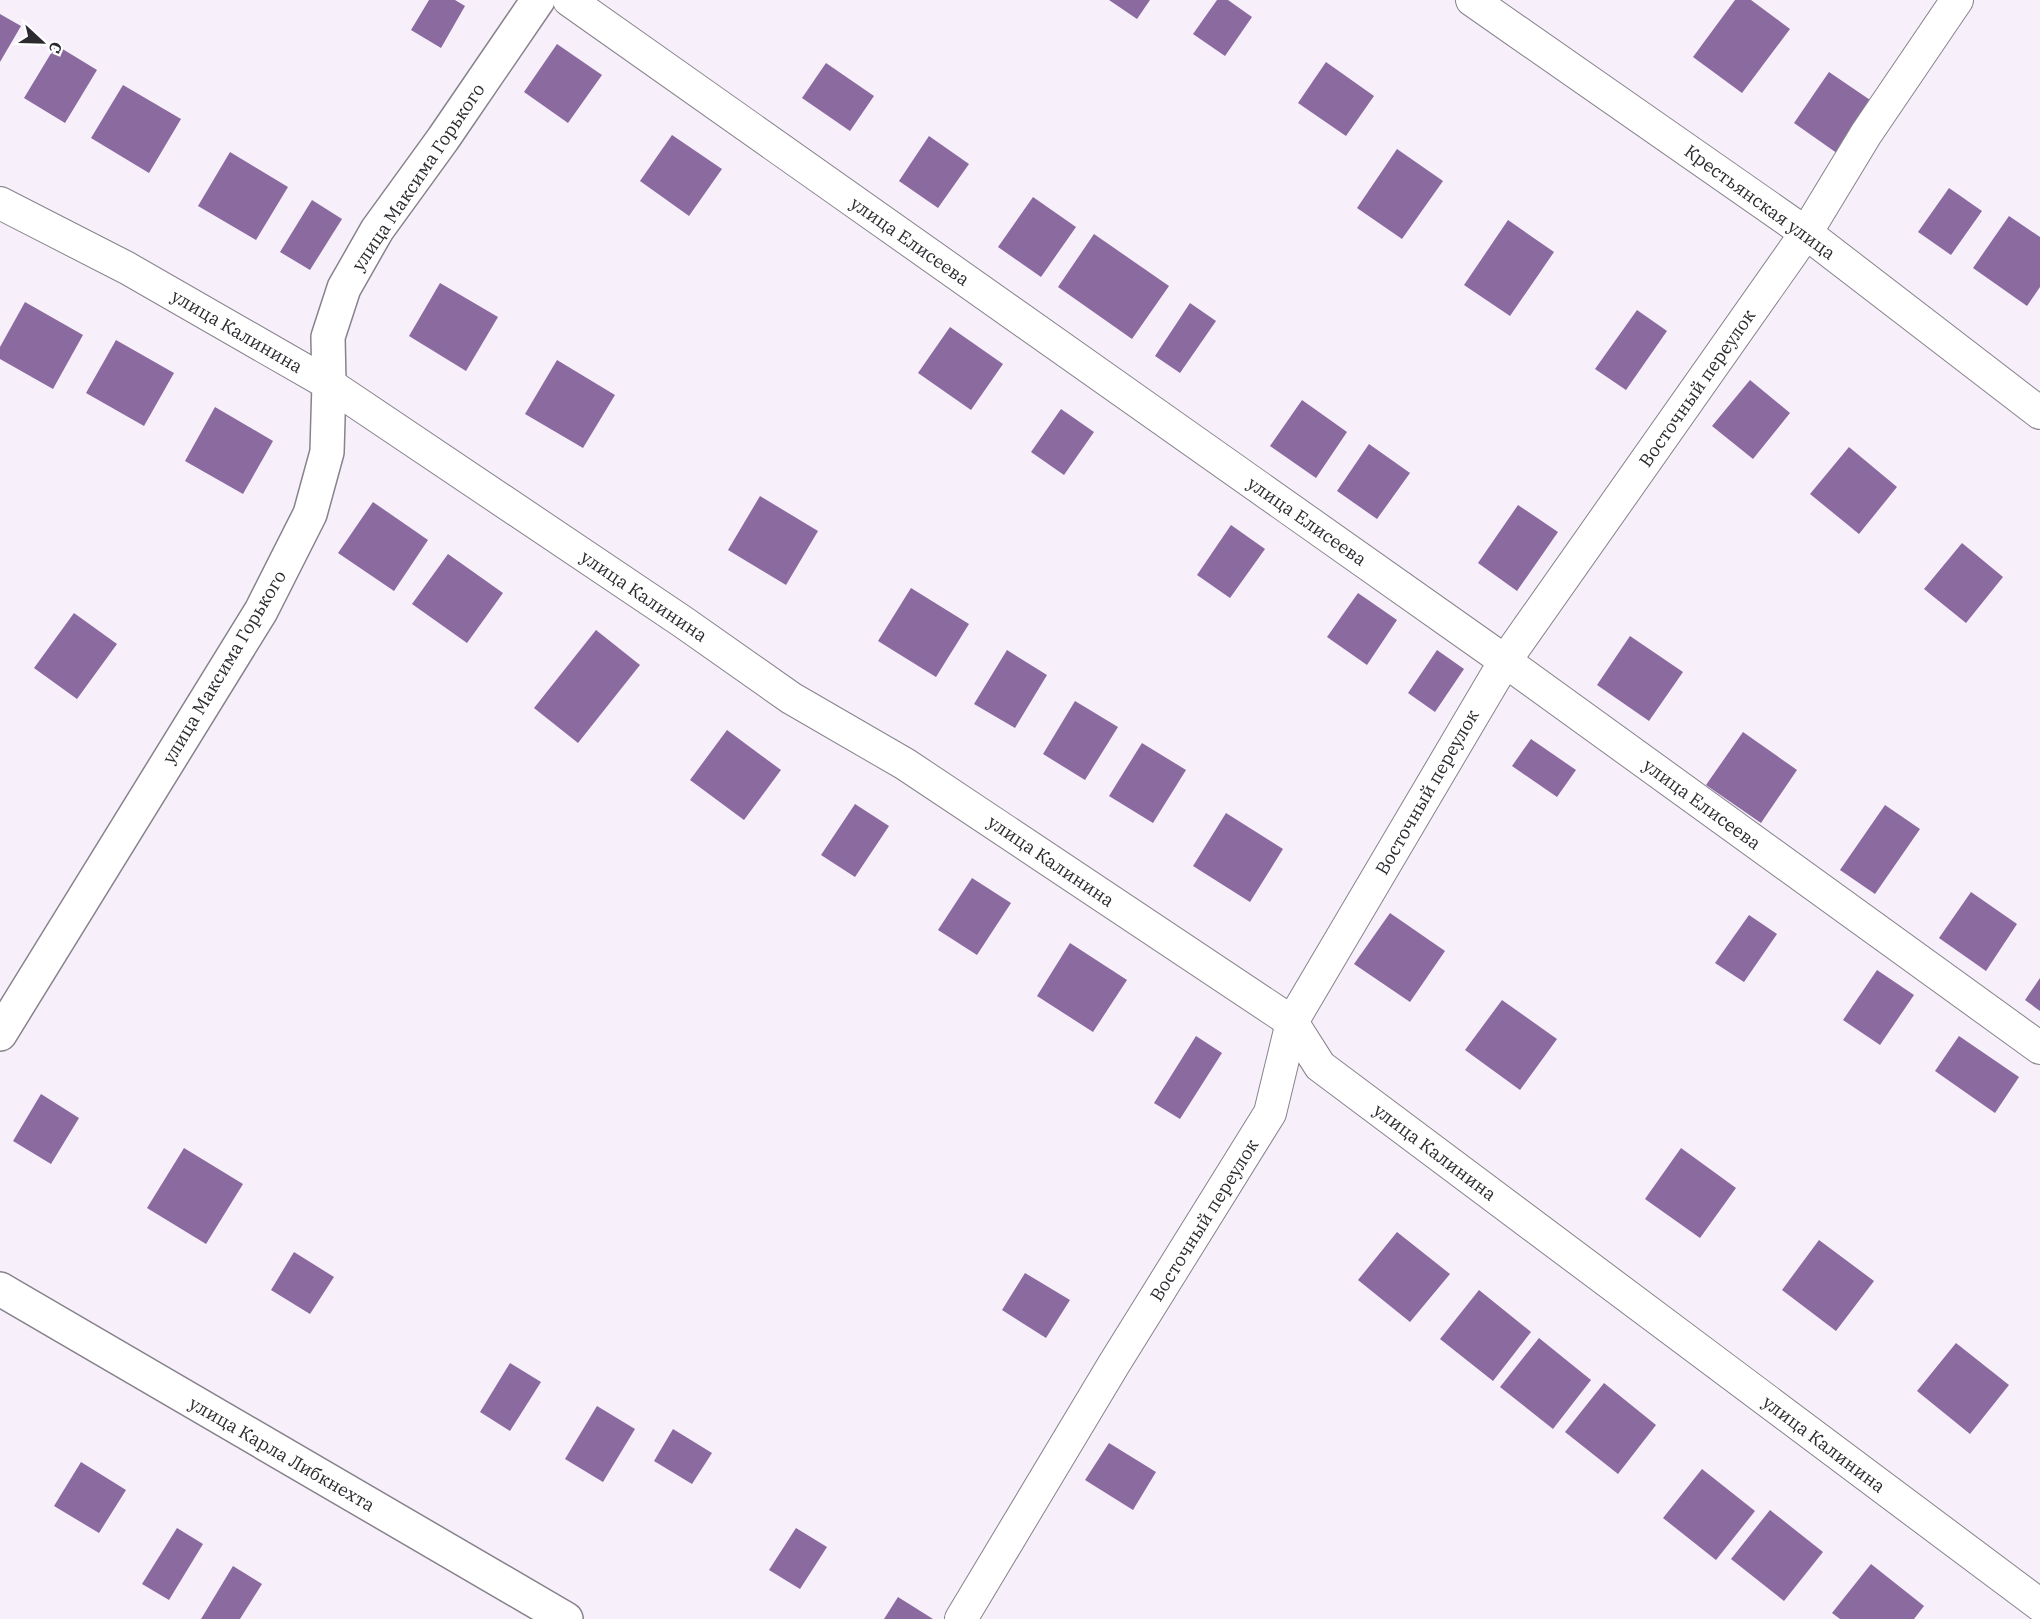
<svg xmlns="http://www.w3.org/2000/svg" width="2040" height="1619" font-family="'IBM Plex Serif',serif">
	<style>
		.building { fill: #8b6aa0 }
		.lines { fill: none; stroke-linecap: round; stroke-linejoin: round }
		.street-casing { stroke: #87828c; stroke-width: 34 }
		.secondary-casing { stroke: #87828c; stroke-width: 36 }
		.street { stroke: #fff; stroke-width: 32 }
		.secondary { stroke: #fff; stroke-width: 33 }
		.labels { text-anchor: middle; dominant-baseline: central; stroke-width: 6; stroke-linejoin: round; paint-order: stroke }
		.street-label { font-size: 18px; fill: #2c2a2e; stroke: #fff }
	</style>
	<rect width="100%" height="100%" fill="#f7f0fb"/>
	<g class="building">
		<path d="M429,0H455L465,6L441,48L411,30Z"/>
		<path d="M1109,0H1150L1137,19Z"/>
		<path d="M1217,0H1228L1252,17L1225,56L1193,34Z"/>
		<path d="M1735,0H1751L1790,29L1742,93L1693,57Z"/>
		<path d="M0,14L21,26L0,62Z"/>
		<path d="M557,44L602,75L568,123L524,92Z"/>
		<path d="M56,45L97,70L65,123L24,98Z"/>
		<path d="M1326,62L1374,96L1346,136L1298,103Z"/>
		<path d="M826,63L874,96L850,131L802,98Z"/>
		<path d="M1829,72L1876,104L1841,156L1794,123Z"/>
		<path d="M123,85L181,119L149,173L91,138Z"/>
		<path d="M672,135L722,169L689,216L640,181Z"/>
		<path d="M929,136L969,164L938,208L899,181Z"/>
		<path d="M1397,149L1443,181L1402,239L1357,208Z"/>
		<path d="M230,152L288,187L256,240L198,206Z"/>
		<path d="M1949,188L1982,211L1951,255L1918,232Z"/>
		<path d="M1033,197L1076,227L1041,277L998,247Z"/>
		<path d="M312,200L342,219L310,270L280,252Z"/>
		<path d="M2009,216L2040,237V287L2027,306L1973,268Z"/>
		<path d="M1508,220L1554,252L1510,316L1464,285Z"/>
		<path d="M1094,234L1169,286L1132,339L1058,287Z"/>
		<path d="M440,283L498,317L466,371L409,336Z"/>
		<path d="M25,302L83,335L53,389L0,359V347Z"/>
		<path d="M1190,303L1216,321L1180,373L1155,356Z"/>
		<path d="M1637,310L1667,331L1626,390L1595,369Z"/>
		<path d="M950,327L1003,364L971,410L918,373Z"/>
		<path d="M116,340L174,373L144,426L86,393Z"/>
		<path d="M557,360L615,395L583,448L525,414Z"/>
		<path d="M1750,380L1790,413L1753,459L1712,426Z"/>
		<path d="M1302,400L1347,432L1316,478L1270,446Z"/>
		<path d="M215,407L273,441L243,494L185,461Z"/>
		<path d="M1061,409L1094,432L1064,475L1031,452Z"/>
		<path d="M1369,444L1410,473L1377,519L1337,491Z"/>
		<path d="M1849,447L1897,487L1859,534L1810,494Z"/>
		<path d="M760,496L818,531L786,585L728,550Z"/>
		<path d="M373,502L428,540L394,591L338,553Z"/>
		<path d="M1518,505L1558,532L1517,591L1478,563Z"/>
		<path d="M1231,525L1265,549L1230,598L1197,575Z"/>
		<path d="M1962,543L2003,577L1966,623L1924,589Z"/>
		<path d="M448,554L503,593L467,643L412,604Z"/>
		<path d="M911,588L969,624L936,677L878,641Z"/>
		<path d="M1358,593L1397,620L1367,665L1327,637Z"/>
		<path d="M74,613L117,644L77,699L34,668Z"/>
		<path d="M596,630L640,665L578,743L534,708Z"/>
		<path d="M1630,636L1683,672L1649,721L1597,685Z"/>
		<path d="M1007,650L1047,675L1015,728L974,704Z"/>
		<path d="M1437,650L1464,669L1435,712L1408,693Z"/>
		<path d="M1075,701L1118,727L1085,780L1043,754Z"/>
		<path d="M727,730L781,770L744,820L690,780Z"/>
		<path d="M1743,732L1797,770L1761,823L1706,785Z"/>
		<path d="M1531,739L1576,770L1557,797L1512,766Z"/>
		<path d="M1142,743L1186,770L1153,823L1109,796Z"/>
		<path d="M855,804L889,826L855,877L821,855Z"/>
		<path d="M1885,805L1920,829L1875,894L1840,870Z"/>
		<path d="M1226,813L1283,849L1250,902L1193,866Z"/>
		<path d="M972,878L1011,903L977,955L938,930Z"/>
		<path d="M1971,892L2017,924L1986,971L1939,938Z"/>
		<path d="M1390,913L1445,951L1410,1002L1354,964Z"/>
		<path d="M1749,915L1777,934L1744,982L1715,963Z"/>
		<path d="M1070,943L1127,980L1093,1032L1037,996Z"/>
		<path d="M1877,970L1914,995L1880,1045L1843,1020Z"/>
		<path d="M2040,978V1011L2025,1000Z"/>
		<path d="M1502,1000L1557,1039L1520,1090L1465,1050Z"/>
		<path d="M1196,1036L1222,1053L1180,1119L1154,1103Z"/>
		<path d="M1959,1036L2019,1077L1995,1113L1935,1071Z"/>
		<path d="M41,1094L79,1118L51,1164L13,1141Z"/>
		<path d="M184,1148L243,1184L206,1244L147,1208Z"/>
		<path d="M1681,1148L1736,1188L1700,1238L1645,1199Z"/>
		<path d="M1397,1232L1450,1274L1410,1322L1358,1280Z"/>
		<path d="M1819,1240L1874,1281L1836,1331L1782,1290Z"/>
		<path d="M294,1252L334,1277L310,1314L271,1290Z"/>
		<path d="M1025,1273L1070,1300L1046,1338L1002,1310Z"/>
		<path d="M1479,1290L1531,1332L1493,1381L1440,1339Z"/>
		<path d="M1539,1338L1591,1380L1553,1429L1500,1387Z"/>
		<path d="M1956,1343L2009,1385L1970,1434L1917,1391Z"/>
		<path d="M510,1363L541,1382L510,1431L480,1412Z"/>
		<path d="M1604,1383L1656,1425L1618,1474L1565,1432Z"/>
		<path d="M597,1406L635,1429L603,1482L565,1459Z"/>
		<path d="M673,1429L712,1453L692,1484L654,1461Z"/>
		<path d="M1109,1443L1156,1472L1133,1510L1085,1480Z"/>
		<path d="M81,1462L126,1490L99,1533L54,1506Z"/>
		<path d="M1702,1469L1755,1511L1716,1560L1663,1518Z"/>
		<path d="M1770,1510L1823,1552L1784,1601L1731,1559Z"/>
		<path d="M177,1528L203,1544L169,1600L142,1584Z"/>
		<path d="M796,1528L827,1547L800,1589L769,1570Z"/>
		<path d="M1871,1564L1924,1606L1914,1619H1840L1832,1613Z"/>
		<path d="M233,1566L262,1584L240,1619H201Z"/>
		<path d="M898,1597L933,1619H884Z"/>
	</g>
	<g class="lines">
		<defs>
			<g id="street">
				<path d="M569,0L1505,661L2040,1048"/>
				<path d="M1472,0L1806,233L2040,413"/>
				<path d="M0,203L127,268L329,384L683,622L791,698L905,764L1292,1022L1320,1066L2040,1605"/>
				<path d="M961,1619L1114,1364L1270,1113L1292,1022L1505,661L1806,233L1866,134L1957,0"/>
			</g>
			<g id="secondary">
				<path d="M0,1034L261,611L310,514L327,452L329,384L328,337L344,288L377,230L443,139L538,0"/>
				<path d="M0,1289L566,1619"/>
			</g>
		</defs>
		<use href="#street" class="street-casing"/>
		<use href="#secondary" class="secondary-casing"/>
		<use href="#street" class="street"/>
		<use href="#secondary" class="secondary"/>
	</g>
	<g class="labels">
		<g class="street-label">
			<text transform="translate(418 177) rotate(-56)">улица Максима Горького</text>
			<text transform="translate(1760 202) rotate(36)">Крестьянская улица</text>
			<text transform="translate(910 241) rotate(35)">улица Елисеева</text>
			<text transform="translate(237 331) rotate(30)">улица Калинина</text>
			<text transform="translate(1697 388) rotate(-55)">Восточный переулок</text>
			<text transform="translate(1307 521) rotate(35)">улица Елисеева</text>
			<text transform="translate(644 596) rotate(34)">улица Калинина</text>
			<text transform="translate(224 667) rotate(-59)">улица Максима Горького</text>
			<text transform="translate(1427 792) rotate(-60)">Восточный переулок</text>
			<text transform="translate(1702 804) rotate(36)">улица Елисеева</text>
			<text transform="translate(1051 861) rotate(34)">улица Калинина</text>
			<text transform="translate(1435 1152) rotate(37)">улица Калинина</text>
			<text transform="translate(1204 1220) rotate(-58)">Восточный переулок</text>
			<text transform="translate(1824 1444) rotate(37)">улица Калинина</text>
			<text transform="translate(282 1454) rotate(30)">улица Карла Либкнехта</text>
		</g>
	</g>
	<g transform="translate(42 42) rotate(112)" stroke="#ffffff" stroke-width="4.5" paint-order="stroke">
	<path d="M0-4.5L10 22L0 15L-10 22Z" fill="#2c2a2e"/>
	<text y="-9" font-size="16" font-weight="bold" text-anchor="middle" fill="#2c2a2e">С</text>
	</g>
</svg>
